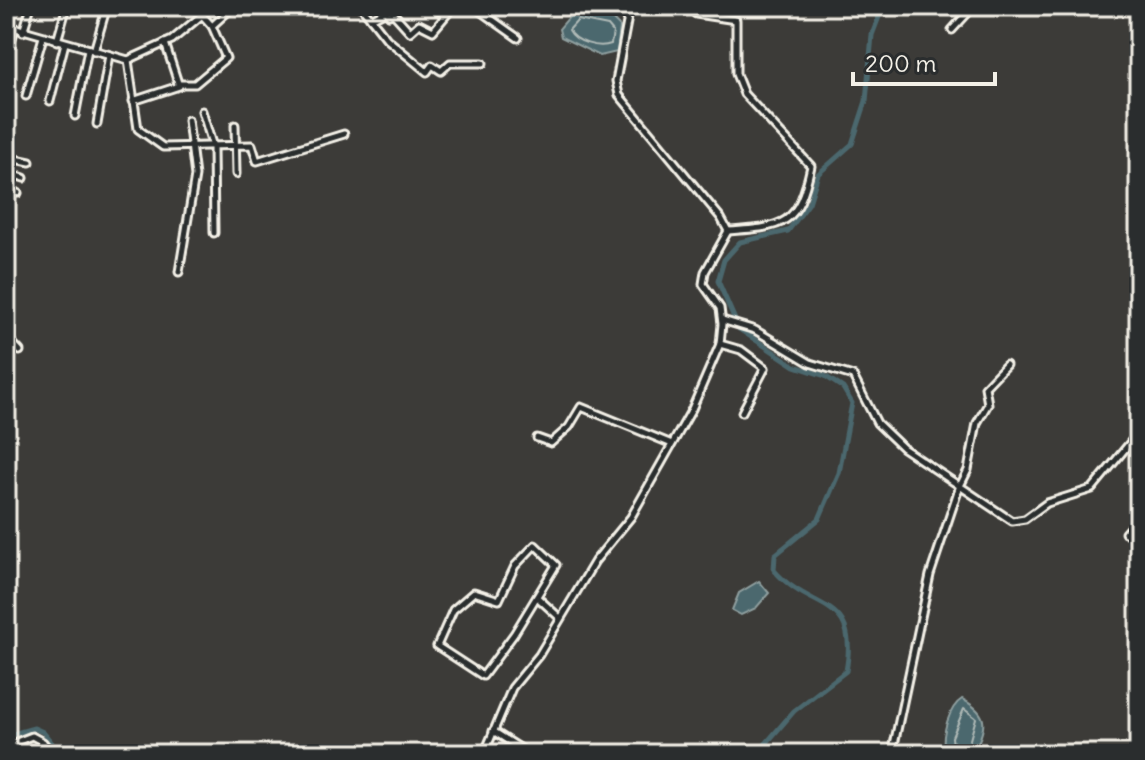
<svg xmlns="http://www.w3.org/2000/svg" width="1145" height="760" font-family="Delius,sans-serif">
	<style>
		.water { fill: #4b686e; stroke: #8f9f9f; stroke-width: 2 }
		.lines { fill: none; stroke-linecap: round; stroke-linejoin: round }
		.shore { stroke: #b0bab7; stroke-width: 2 }
		.canal { stroke: #4b686e; stroke-width: 5 }
		.minor-casing { stroke: #f4f1e8; stroke-width: 11 }
		.minor { stroke: #2a2d2e; stroke-width: 5 }
	</style>
	<rect width="100%" height="100%" fill="#3c3b38"/>
	<filter id="ink" filterUnits="userSpaceOnUse"><feTurbulence type="fractalNoise" baseFrequency=".0125" numOctaves="2"/><feDisplacementMap in="SourceGraphic" scale="16" xChannelSelector="R" yChannelSelector="G"/><feConvolveMatrix kernelMatrix="1 2 1 2 8 2 1 2 1" color-interpolation-filters="sRGB"/></filter>
	<g filter="url(#ink)">
		<g class="water">
			<path d="M574,11L612,19L620,27L617,52L600,56L561,37L559,29Z"/>
			<path d="M759,581L769,593L756,608L741,615L732,610L739,593Z"/>
			<path d="M962,699C991,715 986,726 973,754H952L944,749C942,733 949,707 962,699Z"/>
		</g>
		<g class="lines">
			<g class="shore">
				<path d="M578,20L608,26L613,32L611,44C598,49 575,42 569,30Z"/>
				<path d="M954,754L952,737L964,709L976,718L966,754"/>
			</g>
			<g class="canal">
				<path d="M6,736L34,728L43,732L61,754"/>
				<path d="M757,754L794,711L846,671C860,594 811,614 774,570L775,555L819,519L839,473L852,403L843,388L825,376L795,366L739,329L718,281L724,260L740,242L788,231L809,203L818,174L852,144L866,101L872,35L883,6"/>
			</g>
			<defs>
				<g id="minor">
					<path d="M325,6H326"/>
					<path d="M361,6L387,39L427,72L432,65L441,71L450,63H483"/>
					<path d="M433,6L445,16"/>
					<path d="M473,6L518,38"/>
					<path d="M696,6V14L736,20V74L744,94L811,166C798,226 785,227 728,231"/>
					<path d="M928,6L931,10"/>
					<path d="M371,19L386,11L389,15L393,13L410,32L419,24L433,31L454,6"/>
					<path d="M6,25L128,60L138,129L163,147L252,145L257,161L344,134"/>
					<path d="M952,30L974,6"/>
					<path d="M23,32L31,6"/>
					<path d="M57,41L67,6"/>
					<path d="M94,51L107,6"/>
					<path d="M6,56L15,29"/>
					<path d="M128,60L172,40L202,15L212,26L234,6"/>
					<path d="M178,84H195L226,58L212,26"/>
					<path d="M26,96L43,37"/>
					<path d="M50,101L65,43"/>
					<path d="M133,101L179,86L165,43"/>
					<path d="M202,111L213,147L214,233"/>
					<path d="M75,116L88,49"/>
					<path d="M97,124L109,55"/>
					<path d="M235,125L236,174"/>
					<path d="M6,172L11,158L30,162"/>
					<path d="M6,172L24,178"/>
					<path d="M6,189L18,193"/>
					<path d="M179,272L195,176L188,120"/>
					<path d="M722,320L755,330L810,363L853,376L877,423L903,448L1012,521L1025,519L1047,503L1092,489L1134,438L1139,441"/>
					<path d="M6,336L20,351"/>
					<path d="M720,344L741,350L765,368L742,412"/>
					<path d="M537,438L551,443L569,427L581,407L672,444"/>
					<path d="M1125,533L1139,517"/>
					<path d="M535,545L556,565L514,634L483,676L437,646L453,610L474,592L499,600L515,566Z"/>
					<path d="M537,597L560,618"/>
					<path d="M493,731L529,754"/>
					<path d="M6,746L32,736L43,742L52,754"/>
					<path d="M484,754L512,688L539,655L595,561L631,517L692,409L720,344L722,324L720,308L703,284L705,272L728,231L721,218L619,95L616,81L630,6"/>
					<path d="M892,754L930,575L959,488L968,470L977,423L988,404L985,387L1006,365"/>
				</g>
			</defs>
			<use href="#minor" class="minor-casing"/>
			<use href="#minor" class="minor"/>
		</g>
	</g>
	<rect width="1145" height="760" fill="none" stroke="#2a2d2e" stroke-width="32"/>
	<rect x="16" y="16" width="1113" height="728" fill="none" stroke="#f4f1e8" stroke-width="3" filter="url(#ink)"/>
	<path d="M853 72v12h142v-12" fill="none" stroke="#f4f1e8" stroke-width="4"/>
	<text x="865" y="72" font-size="24" fill="#f4f1e8" stroke="#2a2d2e" stroke-width="6" paint-order="stroke">200 m</text>
</svg>
